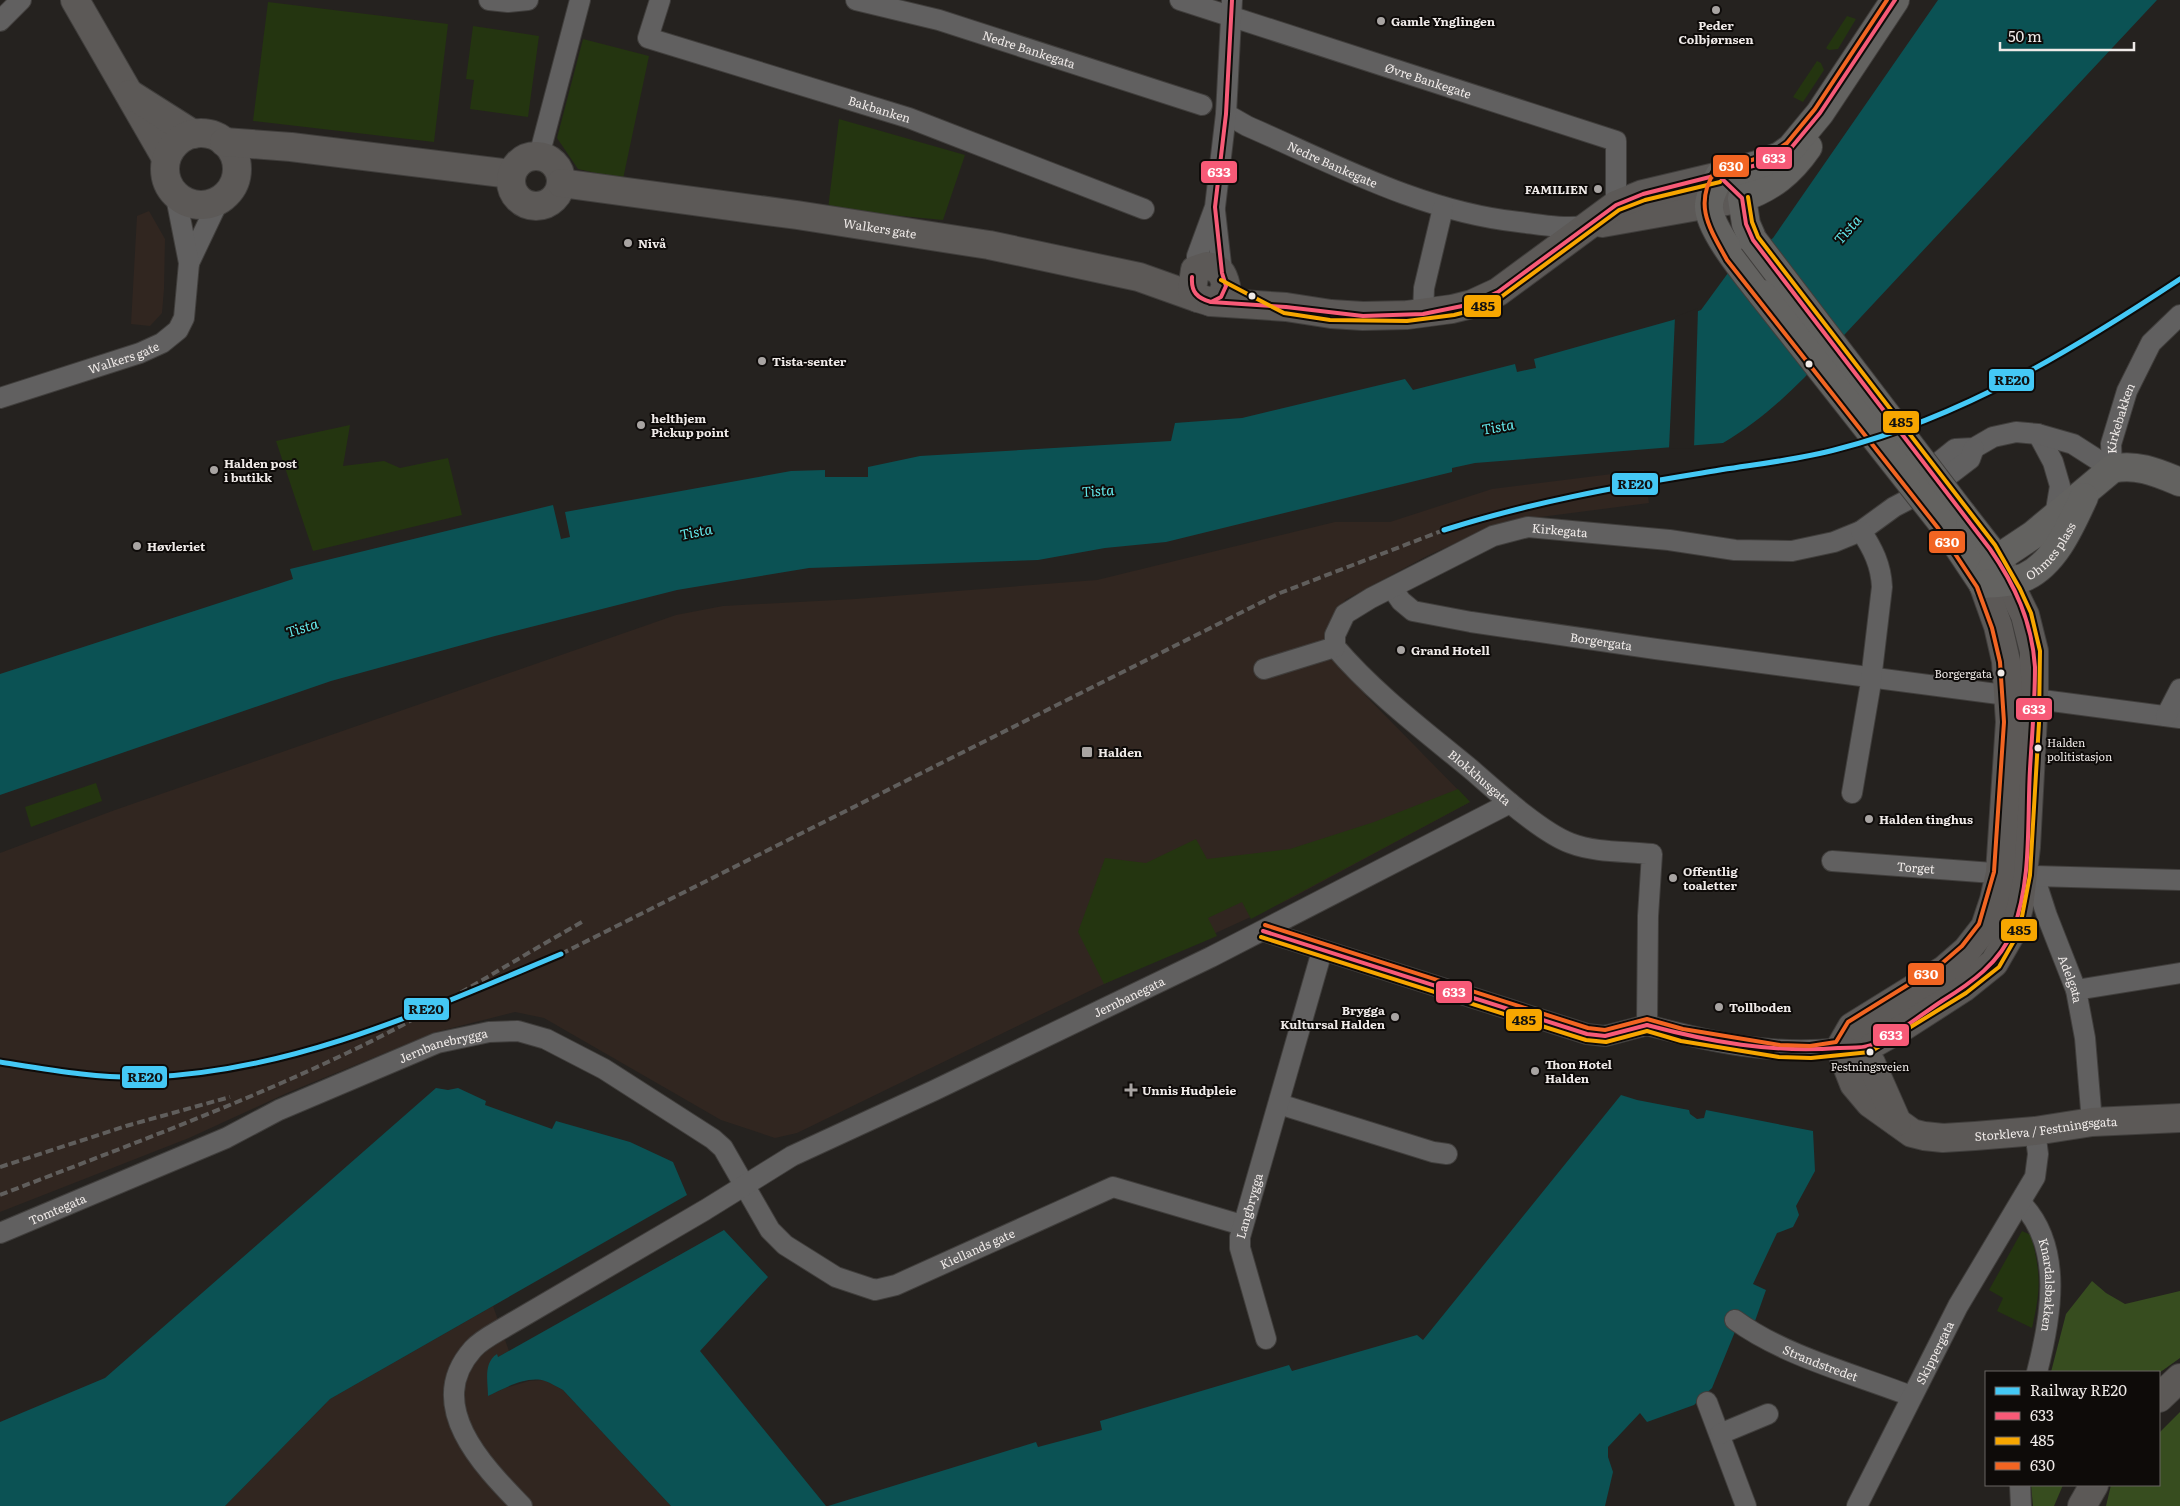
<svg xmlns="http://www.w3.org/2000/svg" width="2180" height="1506" font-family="Literata,serif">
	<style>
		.built { fill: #312620 }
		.green { fill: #243510 }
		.forest { fill: #374d1f }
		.water { fill: #0b5254 }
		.pier { fill: #25221f }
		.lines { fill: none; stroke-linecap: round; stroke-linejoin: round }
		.street-casing { stroke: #403e3c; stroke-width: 22 }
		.secondary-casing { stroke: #403e3c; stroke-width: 30 }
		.primary-casing { stroke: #403e3c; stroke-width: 30 }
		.street { stroke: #616060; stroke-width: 20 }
		.secondary { stroke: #5c5957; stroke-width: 28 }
		.primary { stroke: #636260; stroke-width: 28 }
		.rail { stroke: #605e5c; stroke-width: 4; stroke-dasharray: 8 4; stroke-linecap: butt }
		.primary-bridge-casing { stroke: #403e3c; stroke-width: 30; stroke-linecap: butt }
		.primary-bridge { stroke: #636260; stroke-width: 28 }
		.bus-1-casing { stroke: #0e0b09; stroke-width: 8 }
		.bus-2-casing { stroke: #0e0b09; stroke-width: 8 }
		.bus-3-casing { stroke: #0e0b09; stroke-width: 8 }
		.bus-1 { stroke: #f75a77; stroke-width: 4 }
		.bus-2 { stroke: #f7a600; stroke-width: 4 }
		.bus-3 { stroke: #f26522; stroke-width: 4 }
		.rail-1-casing { stroke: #0e0b09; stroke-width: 9 }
		.rail-1 { stroke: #44c8f5; stroke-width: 5 }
		.poi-dot { fill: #a8a4a2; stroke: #0e0b09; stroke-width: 2 }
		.bus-dot { fill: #efeae8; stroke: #0e0b09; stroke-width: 2 }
		.labels { text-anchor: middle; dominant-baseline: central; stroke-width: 4; stroke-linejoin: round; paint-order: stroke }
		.bus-label { font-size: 11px; fill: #efeae8; stroke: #0e0b09; text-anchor: end }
		.poi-label { font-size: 12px; font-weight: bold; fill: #efeae8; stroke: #0e0b09; text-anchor: start }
		.street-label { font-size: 12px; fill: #efeae8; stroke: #0e0b09 }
		.water-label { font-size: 14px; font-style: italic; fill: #63e8eb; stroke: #0e0b09 }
		.line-badge { stroke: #0e0b09; stroke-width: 2 }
		.badge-label { font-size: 14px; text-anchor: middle; font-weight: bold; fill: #fff }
		.pale-badge-label { font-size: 14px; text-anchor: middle; font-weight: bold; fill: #111 }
	</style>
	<rect width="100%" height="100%" fill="#25221f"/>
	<g class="built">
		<path d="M149,211L165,239L164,289L162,313L150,326L131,324L137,216Z"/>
		<path d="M1644,470L1649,503L1525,519L1493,526L1427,556L1345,600L1335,647L1366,696L1470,802L1288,900L1104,984L797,1133L775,1138L721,1120L544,1018L515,1012L436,1032L287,1093L189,1138L0,1212V853L115,810L676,615L723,606L855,599L1097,580L1335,522H1390L1492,489Z"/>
		<path d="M493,1306L509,1351L498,1357L488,1396L505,1388L529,1381L544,1380L563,1390L671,1506H225L330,1399Z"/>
	</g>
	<g class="green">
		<path d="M268,2L448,24L434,142L253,121Z"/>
		<path d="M1847,16L1856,19L1838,49L1829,50L1826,48Z"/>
		<path d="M473,26L539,36L528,117L470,109L474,80L466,79Z"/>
		<path d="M583,39L649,56L623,179L578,169L557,138Z"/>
		<path d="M1817,61L1821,63L1824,70L1803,102L1793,97Z"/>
		<path d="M839,119L965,155L943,220L828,209Z"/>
		<path d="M350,425L343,466L384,461L400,468L448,458L462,515L313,551L276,441Z"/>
		<path d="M96,783L102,801L31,827L25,807Z"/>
		<path d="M1458,789L1470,802L1251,919L1242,902L1208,918L1217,936L1104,984L1078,932L1105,858L1146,863L1196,839L1207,859L1290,849L1374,822Z"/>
		<path d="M2022,1231L2031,1235C2041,1274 2041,1289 2032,1328L1997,1311L2003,1298L1989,1290Z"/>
	</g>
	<g class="forest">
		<path d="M2092,1281L2106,1293L2125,1304L2180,1291V1358L2159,1373L2051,1372L2066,1314Z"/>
		<path d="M2180,1412V1506H2106L2111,1485H2159V1433Z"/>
		<path d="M2031,1485H2063L2054,1506H2033Z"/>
	</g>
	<g class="water">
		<path d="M1938,0H2157L1804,378C1779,403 1754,425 1723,443L1475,463L1452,468V472L1166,542L1105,548L1038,560L809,568L677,590L495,636L331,681L0,795V674L293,579L290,569L553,505L561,539L570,537L565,512L791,471L825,470V477H868V467L920,456L1171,441L1175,423L1242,418L1405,379L1413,390L1515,364L1517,372L1536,368L1534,359L1673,320L1701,310L1728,273L1773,238Z"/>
		<path d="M436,1088L448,1090L458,1088L486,1101L485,1105L552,1129L556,1121L630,1142L673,1162L687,1195L330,1399L225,1506H0V1422L105,1378Z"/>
		<path d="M1621,1095L1637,1100L1689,1110L1690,1114L1697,1119L1704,1118L1706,1110L1813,1131L1815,1171L1796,1206L1799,1215L1793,1227L1777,1233L1753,1284L1766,1290L1755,1321L1741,1317L1712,1388L1694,1405L1647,1422L1640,1413L1608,1447V1457L1613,1472L1605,1506H828L1036,1442L1038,1447L1102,1430L1100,1421L1289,1365L1292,1371L1417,1335L1423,1340Z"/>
		<path d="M724,1230L768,1277L700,1351L826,1506H671L563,1390C557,1387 551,1383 545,1381C527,1375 503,1389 488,1396C488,1382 483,1363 497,1354L498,1357Z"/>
	</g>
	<path class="pier" d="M1698,308L1694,448L1669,449L1675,317Z"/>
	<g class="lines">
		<defs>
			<g id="street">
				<path d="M489,0L508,2L528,0"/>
				<path id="s1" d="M660,0L648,38L909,118L1144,209"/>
				<path id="s2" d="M856,0L939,20L1202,105"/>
				<path id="s3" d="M1180,0L1616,141V205"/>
				<path d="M0,21L21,0"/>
				<path id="s4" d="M1226,114L1247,126C1334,164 1423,212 1519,222C1543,225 1562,229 1587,226"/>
				<path d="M539,156L580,0"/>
				<path d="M1215,211L1222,273"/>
				<path d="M189,263L218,202"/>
				<path d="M1197,268V256L1215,207L1226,114L1232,0"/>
				<path d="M1423,314L1424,288L1443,208"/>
				<path id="s5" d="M0,398L140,353L162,343L178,330L184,318L189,263L176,197"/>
				<path d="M2038,434L2053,462L2060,486L2055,516"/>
				<path id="s6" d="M2112,469L2111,444L2127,391L2151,343L2180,315"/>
				<path d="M1919,478L1955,449L1974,448L1993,437L2016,432L2038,434L2073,444L2112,469"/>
				<path id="s7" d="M1392,588L1401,601L1413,611L1471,622L1656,649L2180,718"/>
				<path id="s8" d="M1335,647C1375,694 1426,732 1473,771C1497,792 1541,832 1570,843C1596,853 1625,851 1652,854L1648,916L1647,1025"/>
				<path id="s9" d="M1264,669L1335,647V635L1345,614L1371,598L1493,536L1528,527L1669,540L1735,550L1792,551L1834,542L1861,531L1894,507L1936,485L1970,459L1974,448"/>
				<path d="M2166,716L2180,689"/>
				<path d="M1852,793L1870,688L1882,587C1881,565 1873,549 1861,531"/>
				<path id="s10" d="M1832,861L2034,876L2047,916L2076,990L2085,1038L2092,1122"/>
				<path d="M2034,876L2180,880"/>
				<path d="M1263,931L1587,1034L1605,1036L1647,1025"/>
				<path d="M2076,990L2180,973"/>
				<path d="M1647,1025C1711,1042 1774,1056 1840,1048"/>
				<path d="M1279,1104L1433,1152L1447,1154"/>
				<path id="s11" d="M2021,1203C2064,1247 2051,1318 2037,1372"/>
				<path id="s12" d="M0,1233L226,1138L279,1110L437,1043L489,1032L518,1031L546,1039L604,1069L713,1139L723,1148L770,1230L785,1245L836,1277L875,1290L896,1285L1113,1187L1242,1225"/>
				<path id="s13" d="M1735,1320C1784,1356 1854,1374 1911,1396"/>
				<path id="s14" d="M1266,1339L1240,1248V1237L1322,951"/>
				<path d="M1707,1402L1746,1506"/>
				<path d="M1720,1434L1768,1414"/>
				<path d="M2020,1485L2021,1506"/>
				<path id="s15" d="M522,1506C483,1466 423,1405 473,1349C481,1340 495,1333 505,1327L705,1210L792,1156L935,1090L1211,957L1510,803"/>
				<path id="s16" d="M1857,1506L1958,1306L2035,1177L2038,1154L2035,1131"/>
			</g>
			<g id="secondary">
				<path d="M75,0L166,158"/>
				<path d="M130,94L193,134"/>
				<circle cx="201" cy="169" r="36"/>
				<path d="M224,142L291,147L511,174"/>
				<circle cx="536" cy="181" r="25"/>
				<path id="s17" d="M561,183L797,215L989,245L1139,277L1198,298"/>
				<path d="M1602,223L1732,200"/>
				<path d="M1207,266C1220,268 1223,273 1226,286L1221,297L1211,302L1198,298L1192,290L1195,270Z"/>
				<path d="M1211,302L1286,307L1331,314L1363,316L1407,315L1452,309L1472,304L1498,292L1616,205L1643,194L1719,176L1733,189"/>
				<path d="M1840,1048L1869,1046L1901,1028L1963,988L1994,963L2013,930L2019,907L2026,847L2034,698V651L2025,615L1999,562"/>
				<path d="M1840,1048L1852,1027L1944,970L1967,950L1985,927L1994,900L2000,873L2010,722L2006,661L1998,626L1983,584"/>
				<path id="s18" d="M1840,1048L1854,1084L1870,1103L1912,1133L1924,1136L1943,1138L1975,1136L2035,1131L2092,1122L2180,1118"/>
				<path d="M1840,1048L1871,1063L1897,1122"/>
				<path d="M2159,1398L2180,1378"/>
				<path d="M2082,1506L2094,1485"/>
			</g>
			<g id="primary">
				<path d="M1753,240L1746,224L1742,198C1772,187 1790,173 1808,147"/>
				<path d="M1762,294C1748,276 1707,227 1709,205C1709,196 1716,184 1719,176L1757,165L1780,156L1791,148L1820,113L1895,0"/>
				<path d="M1962,514L1997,559"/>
				<path d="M1943,524L1983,584"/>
				<path d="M1983,584L1997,559L2033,535L2112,469C2136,463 2158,473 2180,482"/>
				<path id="s19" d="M1983,584C1998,583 2012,583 2025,577C2055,563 2071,525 2084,497"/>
			</g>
		</defs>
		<use href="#street" class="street-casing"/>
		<use href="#secondary" class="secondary-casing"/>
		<use href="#primary" class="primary-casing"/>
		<use href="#street" class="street"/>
		<use href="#secondary" class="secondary"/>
		<use href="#primary" class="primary"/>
		<g class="rail">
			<path d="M561,954L1280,593L1444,530"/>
			<path d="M0,1167L126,1126L230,1097"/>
			<path d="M0,1195C116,1150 234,1107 347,1053C428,1015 504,966 582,922"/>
		</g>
		<defs>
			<g id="primary-bridge">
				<path d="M1753,240L1962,514"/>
				<path d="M1762,294L1943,524"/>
			</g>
		</defs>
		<use href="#primary-bridge" class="primary-bridge-casing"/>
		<use href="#primary-bridge" class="primary-bridge"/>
		<defs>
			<g id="bus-1">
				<path d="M1192,277C1191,292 1197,298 1211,302L1221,297L1226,286L1222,273L1215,207L1226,114L1232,0"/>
				<path d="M1211,302L1286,307L1363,316L1423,314L1472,304L1498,292L1616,205L1643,194L1757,165L1780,156L1791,148L1820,113L1895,0"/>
				<path d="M1263,931L1587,1034L1605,1036L1647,1025"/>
				<path d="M1647,1025C1710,1042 1772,1053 1838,1048C1849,1047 1861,1049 1871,1045C1897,1035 1919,1016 1942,1001C1971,983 2000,963 2013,930C2032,880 2027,821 2030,769C2032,735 2035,701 2035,667C2032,622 2015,585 1990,549L1753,240L1746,224L1742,198L1719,176"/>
			</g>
			<g id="bus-2">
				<path d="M1221,280L1284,313L1330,320L1407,321L1454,315L1474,310L1501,297L1619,210L1645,200L1720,182"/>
				<path d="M1261,937L1586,1040L1606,1042L1647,1031L1681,1041L1779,1057L1811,1058L1870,1052L1966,993L1999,967L2019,932L2030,875L2039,723L2040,651L2031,613L2020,589L1995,545L1758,237L1752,222L1748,197"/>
			</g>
			<path id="bus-3" d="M1265,925L1588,1028L1605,1030L1647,1019L1683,1029L1780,1045L1810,1046L1836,1042L1848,1022L1940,965L1962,946L1979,924L1994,872L2004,722L2000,662L1992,628L1977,587L1938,528L1727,260C1710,229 1693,205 1715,171L1755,159L1777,150L1787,143L1815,109L1887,0"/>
		</defs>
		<use href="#bus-1" class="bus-1-casing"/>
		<use href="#bus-2" class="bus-2-casing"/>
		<use href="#bus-3" class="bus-3-casing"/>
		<use href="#bus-1" class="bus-1"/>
		<use href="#bus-2" class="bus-2"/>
		<use href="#bus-3" class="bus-3"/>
		<defs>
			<g id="rail-1">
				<path d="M1444,530C1529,503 1615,487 1702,473C1747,465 1794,461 1838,449C1963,417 2074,349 2180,279"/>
				<path d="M0,1062C50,1070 99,1079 150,1077C295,1071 429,1009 561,954"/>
			</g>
		</defs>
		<use href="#rail-1" class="rail-1-casing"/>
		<use href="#rail-1" class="rail-1"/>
	</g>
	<g class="poi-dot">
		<circle cx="1716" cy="10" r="5"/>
		<circle cx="1381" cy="21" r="5"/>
		<circle cx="1598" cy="189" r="5"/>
		<circle cx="628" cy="243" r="5"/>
		<circle cx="762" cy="361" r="5"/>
		<circle cx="641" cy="425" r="5"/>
		<circle cx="214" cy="470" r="5"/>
		<circle cx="137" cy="546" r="5"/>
		<circle cx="1401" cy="650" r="5"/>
		<rect x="1081" y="746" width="12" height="12" rx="2.5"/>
		<circle cx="1869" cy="819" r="5"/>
		<circle cx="1673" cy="878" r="5"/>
		<circle cx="1719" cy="1007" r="5"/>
		<circle cx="1395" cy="1017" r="5"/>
		<circle cx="1535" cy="1071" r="5"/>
		<path d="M1128.5 1082.5h5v5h5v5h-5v5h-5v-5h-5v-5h5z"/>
	</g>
	<g class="bus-dot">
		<circle cx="1252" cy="296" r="4.5"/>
		<circle cx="1809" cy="364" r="4.5"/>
		<circle cx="2001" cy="673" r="4.5"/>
		<circle cx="2038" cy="748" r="4.5"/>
		<circle cx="1870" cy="1052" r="4.5"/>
	</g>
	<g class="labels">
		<g class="bus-label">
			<text x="1992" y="673">Borgergata</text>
			<text x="2047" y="742" text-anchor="start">Halden<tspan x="2047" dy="14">politistasjon</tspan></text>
			<text x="1870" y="1066" text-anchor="middle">Festningsveien</text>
		</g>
		<g class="poi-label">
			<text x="1391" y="21">Gamle Ynglingen</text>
			<text x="1716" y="25" text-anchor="middle">Peder<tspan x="1716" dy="14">Colbjørnsen</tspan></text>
			<text x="1588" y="189" text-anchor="end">FAMILIEN</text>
			<text x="638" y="243">Nivå</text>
			<text x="772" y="361">Tista-senter</text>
			<text x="651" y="418">helthjem<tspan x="651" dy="14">Pickup point</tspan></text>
			<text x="224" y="463">Halden post<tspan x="224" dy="14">i butikk</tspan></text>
			<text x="147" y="546">Høvleriet</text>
			<text x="1411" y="650">Grand Hotell</text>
			<text x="1098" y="752">Halden</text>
			<text x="1879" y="819">Halden tinghus</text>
			<text x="1683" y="871">Offentlig<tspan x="1683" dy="14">toaletter</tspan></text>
			<text x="1729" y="1007">Tollboden</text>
			<text x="1385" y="1010" text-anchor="end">Brygga<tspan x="1385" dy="14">Kultursal Halden</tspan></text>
			<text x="1545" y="1064">Thon Hotel<tspan x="1545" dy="14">Halden</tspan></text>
			<text x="1142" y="1090">Unnis Hudpleie</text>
		</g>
		<g class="street-label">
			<text stroke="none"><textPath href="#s2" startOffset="180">Nedre Bankegata</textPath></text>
			<text stroke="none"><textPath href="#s3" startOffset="261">Øvre Bankegate</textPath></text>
			<text stroke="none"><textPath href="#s1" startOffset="282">Bakbanken</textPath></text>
			<text stroke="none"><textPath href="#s4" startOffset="118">Nedre Bankegate</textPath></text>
			<text stroke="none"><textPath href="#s17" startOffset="322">Walkers gate</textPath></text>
			<text stroke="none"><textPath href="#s5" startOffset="130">Walkers gate</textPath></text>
			<text stroke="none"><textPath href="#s6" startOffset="52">Kirkebakken</textPath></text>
			<text stroke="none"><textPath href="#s9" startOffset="345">Kirkegata</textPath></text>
			<text stroke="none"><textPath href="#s19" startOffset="80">Ohmes plass</textPath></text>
			<text stroke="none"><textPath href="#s7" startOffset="222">Borgergata</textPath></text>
			<text stroke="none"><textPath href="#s8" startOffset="195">Blokkhusgata</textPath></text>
			<text stroke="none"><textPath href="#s10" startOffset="84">Torget</textPath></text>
			<text stroke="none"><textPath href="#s10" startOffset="312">Adelgata</textPath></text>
			<text stroke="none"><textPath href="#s15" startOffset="930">Jernbanegata</textPath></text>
			<text stroke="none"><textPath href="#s12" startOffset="482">Jernbanebrygga</textPath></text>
			<text stroke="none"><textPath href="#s18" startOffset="250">Storkleva / Festningsgata</textPath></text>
			<text stroke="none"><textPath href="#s14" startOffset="138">Langbrygga</textPath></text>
			<text stroke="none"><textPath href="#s12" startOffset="62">Tomtegata</textPath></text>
			<text stroke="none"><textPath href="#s12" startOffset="1124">Kiellands gate</textPath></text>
			<text stroke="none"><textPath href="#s11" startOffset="89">Knardalsbakken</textPath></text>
			<text stroke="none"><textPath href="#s16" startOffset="172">Skippergata</textPath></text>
			<text stroke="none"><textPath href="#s13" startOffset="96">Strandstredet</textPath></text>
		</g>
		<g class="water-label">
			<text transform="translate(1847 229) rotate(-49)">Tista</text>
			<text transform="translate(1498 426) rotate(-10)">Tista</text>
			<text transform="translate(1098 490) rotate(-4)">Tista</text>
			<text transform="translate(696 531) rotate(-11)">Tista</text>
			<text transform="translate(302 627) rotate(-17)">Tista</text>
		</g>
	</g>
	<g class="line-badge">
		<rect x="1755" y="146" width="38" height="24" rx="5" fill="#f75a77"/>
		<rect x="1712" y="154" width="38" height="24" rx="5" fill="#f26522"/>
		<rect x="1200" y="160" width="38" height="24" rx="5" fill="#f75a77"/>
		<rect x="1463" y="294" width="39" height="24" rx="5" fill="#f7a600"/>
		<rect x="1988" y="368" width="47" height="24" rx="5" fill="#44c8f5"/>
		<rect x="1882" y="410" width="38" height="24" rx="5" fill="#f7a600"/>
		<rect x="1611" y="472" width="48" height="24" rx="5" fill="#44c8f5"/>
		<rect x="1928" y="530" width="38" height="24" rx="5" fill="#f26522"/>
		<rect x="2015" y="697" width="38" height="24" rx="5" fill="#f75a77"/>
		<rect x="2000" y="918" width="38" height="24" rx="5" fill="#f7a600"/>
		<rect x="1907" y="962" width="38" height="24" rx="5" fill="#f26522"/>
		<rect x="1435" y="980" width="38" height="24" rx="5" fill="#f75a77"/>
		<rect x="403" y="997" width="47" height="24" rx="5" fill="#44c8f5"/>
		<rect x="1505" y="1008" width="38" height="24" rx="5" fill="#f7a600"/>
		<rect x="1872" y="1023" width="38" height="24" rx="5" fill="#f75a77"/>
		<rect x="121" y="1065" width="47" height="24" rx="5" fill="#44c8f5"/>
	</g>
	<g class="badge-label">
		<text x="1774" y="163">633</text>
		<text x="1731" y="171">630</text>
		<text x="1219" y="177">633</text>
		<text x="1947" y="547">630</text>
		<text x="2034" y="714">633</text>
		<text x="1926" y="979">630</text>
		<text x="1454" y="997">633</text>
		<text x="1891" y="1040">633</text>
	</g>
	<g class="pale-badge-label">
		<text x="1483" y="311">485</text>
		<text x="2012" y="385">RE20</text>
		<text x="1901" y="427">485</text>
		<text x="1635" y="489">RE20</text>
		<text x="2019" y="935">485</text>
		<text x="426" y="1014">RE20</text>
		<text x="1524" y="1025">485</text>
		<text x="145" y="1082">RE20</text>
	</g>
	<rect x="1985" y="1371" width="175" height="115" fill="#0e0b09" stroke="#686462"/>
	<rect x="1995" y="1387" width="25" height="8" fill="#44c8f5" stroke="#686462"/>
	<text x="2030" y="1396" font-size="15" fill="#efeae8">Railway RE20</text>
	<rect x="1995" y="1412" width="25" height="8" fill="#f75a77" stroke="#686462"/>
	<text x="2030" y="1421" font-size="15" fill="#efeae8">633</text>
	<rect x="1995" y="1437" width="25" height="8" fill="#f7a600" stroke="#686462"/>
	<text x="2030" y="1446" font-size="15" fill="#efeae8">485</text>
	<rect x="1995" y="1462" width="25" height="8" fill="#f26522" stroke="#686462"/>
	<text x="2030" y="1471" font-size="15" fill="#efeae8">630</text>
	<path d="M2000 42v8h134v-8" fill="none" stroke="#efeae8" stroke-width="2.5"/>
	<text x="2008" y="42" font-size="15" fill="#efeae8" stroke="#0e0b09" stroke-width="4" paint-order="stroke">50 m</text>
</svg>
